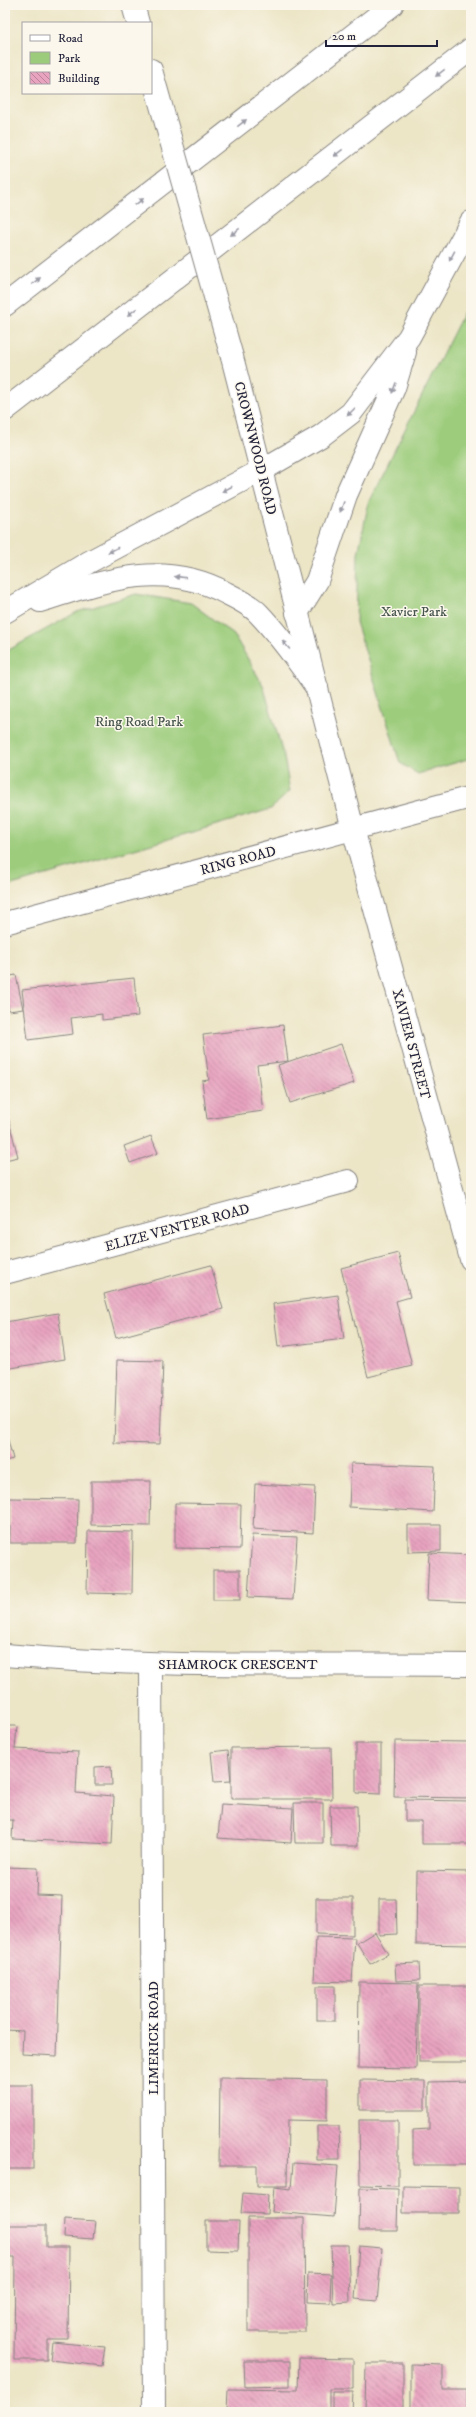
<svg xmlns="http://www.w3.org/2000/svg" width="476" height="2417" viewBox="0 0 476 2417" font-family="'IM FELL DW Pica',serif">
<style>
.green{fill:#9ccc7b;stroke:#5f775b}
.building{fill:url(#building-back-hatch)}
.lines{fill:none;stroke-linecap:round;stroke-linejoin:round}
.street-casing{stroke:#878480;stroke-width:24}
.secondary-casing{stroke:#878480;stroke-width:24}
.highway-casing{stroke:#878480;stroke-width:24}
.street{stroke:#fff;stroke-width:22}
.secondary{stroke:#fff;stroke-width:22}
.highway{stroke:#fff;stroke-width:22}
.secondary-bridge-casing{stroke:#878480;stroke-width:24;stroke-linecap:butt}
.secondary-bridge{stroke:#fff;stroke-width:22}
.oneway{fill:#9c9ca7}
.labels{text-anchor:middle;stroke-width:3;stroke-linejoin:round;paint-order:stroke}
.street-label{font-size:14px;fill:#22223b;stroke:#fbf7ec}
.park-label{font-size:14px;fill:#47554e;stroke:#fbf7ec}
</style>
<defs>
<pattern id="building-back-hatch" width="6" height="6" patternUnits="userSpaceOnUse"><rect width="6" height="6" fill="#e8a3bf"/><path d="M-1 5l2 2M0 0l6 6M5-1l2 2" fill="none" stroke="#bc849c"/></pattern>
</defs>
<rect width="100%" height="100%" fill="#fbf7ec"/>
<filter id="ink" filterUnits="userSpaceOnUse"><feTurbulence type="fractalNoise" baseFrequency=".025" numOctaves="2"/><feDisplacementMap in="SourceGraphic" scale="8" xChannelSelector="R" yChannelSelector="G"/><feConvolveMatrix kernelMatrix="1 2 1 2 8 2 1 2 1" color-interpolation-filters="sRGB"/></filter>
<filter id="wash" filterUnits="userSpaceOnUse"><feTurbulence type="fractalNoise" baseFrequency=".012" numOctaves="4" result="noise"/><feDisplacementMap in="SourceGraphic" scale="16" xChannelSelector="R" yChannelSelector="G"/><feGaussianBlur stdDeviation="0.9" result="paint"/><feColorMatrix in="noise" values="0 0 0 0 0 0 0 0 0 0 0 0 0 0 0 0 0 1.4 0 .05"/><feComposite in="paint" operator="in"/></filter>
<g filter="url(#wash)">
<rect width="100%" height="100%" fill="#ece5c6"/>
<!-- green -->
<g class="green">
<polygon points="471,298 471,758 418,774 400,763 356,622 358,554 369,501"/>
<polygon points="136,594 191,603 234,635 263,685 284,757 290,791 271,809 5,887 5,652 77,612"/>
</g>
<g id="blocks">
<!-- building -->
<g class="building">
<polygon points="16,975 23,1009 9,1011 5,994 5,977"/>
<polygon points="134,978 138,1016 102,1020 102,1014 71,1018 73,1034 28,1040 22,990"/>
<polygon points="283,1025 288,1061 257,1065 263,1111 207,1119 202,1081 209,1080 203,1035"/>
<polygon points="341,1044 354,1083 290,1103 278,1065"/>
<polygon points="5,1105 18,1157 5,1160"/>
<polygon points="151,1136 158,1153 130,1163 124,1146"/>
<polygon points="398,1253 410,1297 396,1301 412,1366 368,1377 341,1268"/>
<polygon points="211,1265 223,1309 116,1338 104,1294"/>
<polygon points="338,1295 344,1339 278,1347 273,1304"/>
<polygon points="58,1313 65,1359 5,1369 5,1322"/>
<polygon points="117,1360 163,1361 160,1444 114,1443"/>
<polygon points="5,1429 13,1459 5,1461"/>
<polygon points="351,1463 435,1466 433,1512 349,1507"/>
<polygon points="91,1481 151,1481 150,1526 91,1525"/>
<polygon points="255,1484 315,1487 313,1533 253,1529"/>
<polygon points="10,1498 78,1499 77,1543 10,1543"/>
<polygon points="175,1503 241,1504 240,1549 175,1548"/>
<polygon points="408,1525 441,1525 441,1551 408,1552"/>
<polygon points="88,1531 133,1532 132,1594 87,1593"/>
<polygon points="252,1535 297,1537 293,1599 248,1597"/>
<polygon points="429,1553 471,1555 471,1602 427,1600"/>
<rect x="213" y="1570" width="27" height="30"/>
<polygon points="5,1726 17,1726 15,1749 78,1752 76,1793 114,1796 112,1844 12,1839 13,1820 5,1820"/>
<polygon points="395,1741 471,1742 471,1798 394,1797"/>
<polygon points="356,1744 381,1744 381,1794 356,1793"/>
<polygon points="331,1747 332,1799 231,1799 231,1748"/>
<polygon points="228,1750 231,1781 214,1782 211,1752"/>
<polygon points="111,1766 112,1785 95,1785 95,1767"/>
<polygon points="405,1800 471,1801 471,1844 422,1844 422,1821 405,1821"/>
<polygon points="294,1803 323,1803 323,1843 295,1843"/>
<polygon points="221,1804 293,1808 291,1843 218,1838"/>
<polygon points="330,1806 357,1806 358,1846 331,1846"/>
<polygon points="5,1867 38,1868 37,1895 62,1896 57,2056 22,2054 23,2031 5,2030"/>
<polygon points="417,1871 471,1872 471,1945 416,1944"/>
<polygon points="316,1898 353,1898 353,1935 316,1934"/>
<polygon points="379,1899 396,1899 397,1934 379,1935"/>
<polygon points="375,1932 388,1954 370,1964 357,1943"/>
<polygon points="316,1937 355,1938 352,1982 314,1981"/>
<polygon points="419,1963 420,1980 396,1981 395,1964"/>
<polygon points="359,1982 418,1983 416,2069 358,2068"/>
<rect x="317" y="1986" width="18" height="35"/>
<rect x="419" y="1986" width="52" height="76"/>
<polygon points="220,2078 327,2080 327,2121 288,2120 287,2186 257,2186 257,2166 219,2166"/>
<polygon points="360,2080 425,2081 425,2110 360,2110"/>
<polygon points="471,2081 471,2165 413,2165 413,2130 429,2129 429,2082"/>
<rect x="5" y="2085" width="28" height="84"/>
<polygon points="359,2120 398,2120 398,2186 360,2185"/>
<polygon points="317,2126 339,2126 340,2160 317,2160"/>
<polygon points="293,2163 338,2166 334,2217 272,2212 274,2187 291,2189"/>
<polygon points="403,2186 459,2187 459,2213 403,2213"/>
<polygon points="360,2188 398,2189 397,2231 359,2231"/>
<polygon points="243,2193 268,2195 267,2214 241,2213"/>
<polygon points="248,2218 304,2218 305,2332 248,2332"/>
<polygon points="65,2219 95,2221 93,2239 64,2237"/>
<polygon points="206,2221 239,2221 238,2251 206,2250"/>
<polygon points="5,2225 46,2225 46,2247 69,2247 68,2339 47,2339 47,2360 14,2360 15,2257 5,2257"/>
<polygon points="331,2245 348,2245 350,2302 333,2303"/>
<polygon points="359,2246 382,2248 377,2301 355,2299"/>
<polygon points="308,2273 331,2274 330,2303 307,2302"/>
<polygon points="52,2342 105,2347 102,2366 50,2360"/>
<polygon points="299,2358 353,2359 353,2389 329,2389 329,2412 227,2412 228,2389 298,2390"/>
<polygon points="244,2361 290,2361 290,2386 245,2387"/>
<polygon points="366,2363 403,2363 403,2412 365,2412"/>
<polygon points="411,2364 443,2365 443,2390 467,2390 467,2412 411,2412"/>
<polygon points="332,2392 353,2392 352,2412 332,2412"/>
</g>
</g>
</g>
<g filter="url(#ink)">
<use href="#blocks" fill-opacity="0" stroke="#878480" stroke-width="1"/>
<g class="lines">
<!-- street casing -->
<g class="street-casing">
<g id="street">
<polyline points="5,923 471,797"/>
<polyline points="5,1273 348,1181"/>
<path d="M 5,1655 C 160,1669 316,1663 471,1665"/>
<polyline points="151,1664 154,2412"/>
</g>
</g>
<!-- secondary casing -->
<g class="secondary-casing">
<g id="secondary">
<polyline points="133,5 138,23"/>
<polyline points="151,70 171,141"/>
<polyline points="232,357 353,829 471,1259"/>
</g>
</g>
<!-- highway casing -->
<g class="highway-casing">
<g id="highway">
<polyline points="5,305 392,5"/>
<polyline points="5,410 471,49"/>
<path d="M 40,601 C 104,581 162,559 226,593 C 236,598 251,605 259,614 C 281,637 299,663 317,688"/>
<polyline points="5,612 89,562 262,470 321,436 351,413 409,337 471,222"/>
<polyline points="297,613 317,581 346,495 394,388 405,352"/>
</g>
</g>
<!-- street -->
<use href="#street" class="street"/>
<!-- secondary -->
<use href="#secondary" class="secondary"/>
<!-- highway -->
<use href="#highway" class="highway"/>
<!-- secondary-bridge casing -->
<g class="secondary-bridge-casing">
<polyline id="secondary-bridge" points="171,141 232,357"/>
</g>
<!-- secondary-bridge -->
<use href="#secondary-bridge" class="secondary-bridge"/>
</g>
<!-- one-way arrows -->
<defs><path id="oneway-solid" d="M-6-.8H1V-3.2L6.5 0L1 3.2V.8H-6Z"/></defs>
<g class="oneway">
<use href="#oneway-solid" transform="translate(440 73) rotate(142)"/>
<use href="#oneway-solid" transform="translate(242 123) rotate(-38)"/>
<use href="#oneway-solid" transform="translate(338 153) rotate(142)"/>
<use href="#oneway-solid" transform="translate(139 202) rotate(-38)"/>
<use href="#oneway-solid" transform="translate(235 232) rotate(142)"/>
<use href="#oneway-solid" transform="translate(452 256) rotate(118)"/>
<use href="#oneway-solid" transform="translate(36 281) rotate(-38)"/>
<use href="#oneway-solid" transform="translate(132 312) rotate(142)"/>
<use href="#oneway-solid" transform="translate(394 388) rotate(111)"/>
<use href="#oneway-solid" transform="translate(351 412) rotate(135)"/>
<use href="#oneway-solid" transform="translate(227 489) rotate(152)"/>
<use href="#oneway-solid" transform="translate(342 507) rotate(110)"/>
<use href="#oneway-solid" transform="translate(113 550) rotate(152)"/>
<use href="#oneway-solid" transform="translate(180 577) rotate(-173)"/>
<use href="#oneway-solid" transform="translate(286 645) rotate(-131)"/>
</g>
</g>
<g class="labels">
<!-- street labels -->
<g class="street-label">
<text transform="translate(256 448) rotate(76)" y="5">CROWNWOOD ROAD</text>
<text transform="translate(238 860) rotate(-15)" y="5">RING ROAD</text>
<text transform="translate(412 1044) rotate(75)" y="5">XAVIER STREET</text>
<text transform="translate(177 1227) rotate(-15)" y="5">ELIZE VENTER ROAD</text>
<text x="238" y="1669">SHAMROCK CRESCENT</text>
<text transform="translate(153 2038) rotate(-90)" y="5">LIMERICK ROAD</text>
</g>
<!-- park labels -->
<g class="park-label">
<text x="414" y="616">Xavier Park</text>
<text x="139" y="726">Ring Road Park</text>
</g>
</g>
<!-- margin -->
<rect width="476" height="2417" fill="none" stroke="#fbf7ec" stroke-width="20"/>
<!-- legend -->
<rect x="22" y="22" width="130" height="72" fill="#fbf7ec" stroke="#a4a2a5"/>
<rect x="30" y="35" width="20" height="6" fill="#ffffff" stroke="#a4a2a5"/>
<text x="58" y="42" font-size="12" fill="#22223b">Road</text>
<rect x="30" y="52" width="20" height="12" fill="#9ccc7b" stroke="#a4a2a5"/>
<text x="58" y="62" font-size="12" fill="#22223b">Park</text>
<rect x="30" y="72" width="20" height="12" fill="url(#building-back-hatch)" stroke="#a4a2a5"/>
<text x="58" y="82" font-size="12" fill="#22223b">Building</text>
<!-- scale -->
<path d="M326 40v6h111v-6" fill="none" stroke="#22223b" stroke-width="2"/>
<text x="332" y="40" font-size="12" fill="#22223b" stroke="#fbf7ec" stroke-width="3" paint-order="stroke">20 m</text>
</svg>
